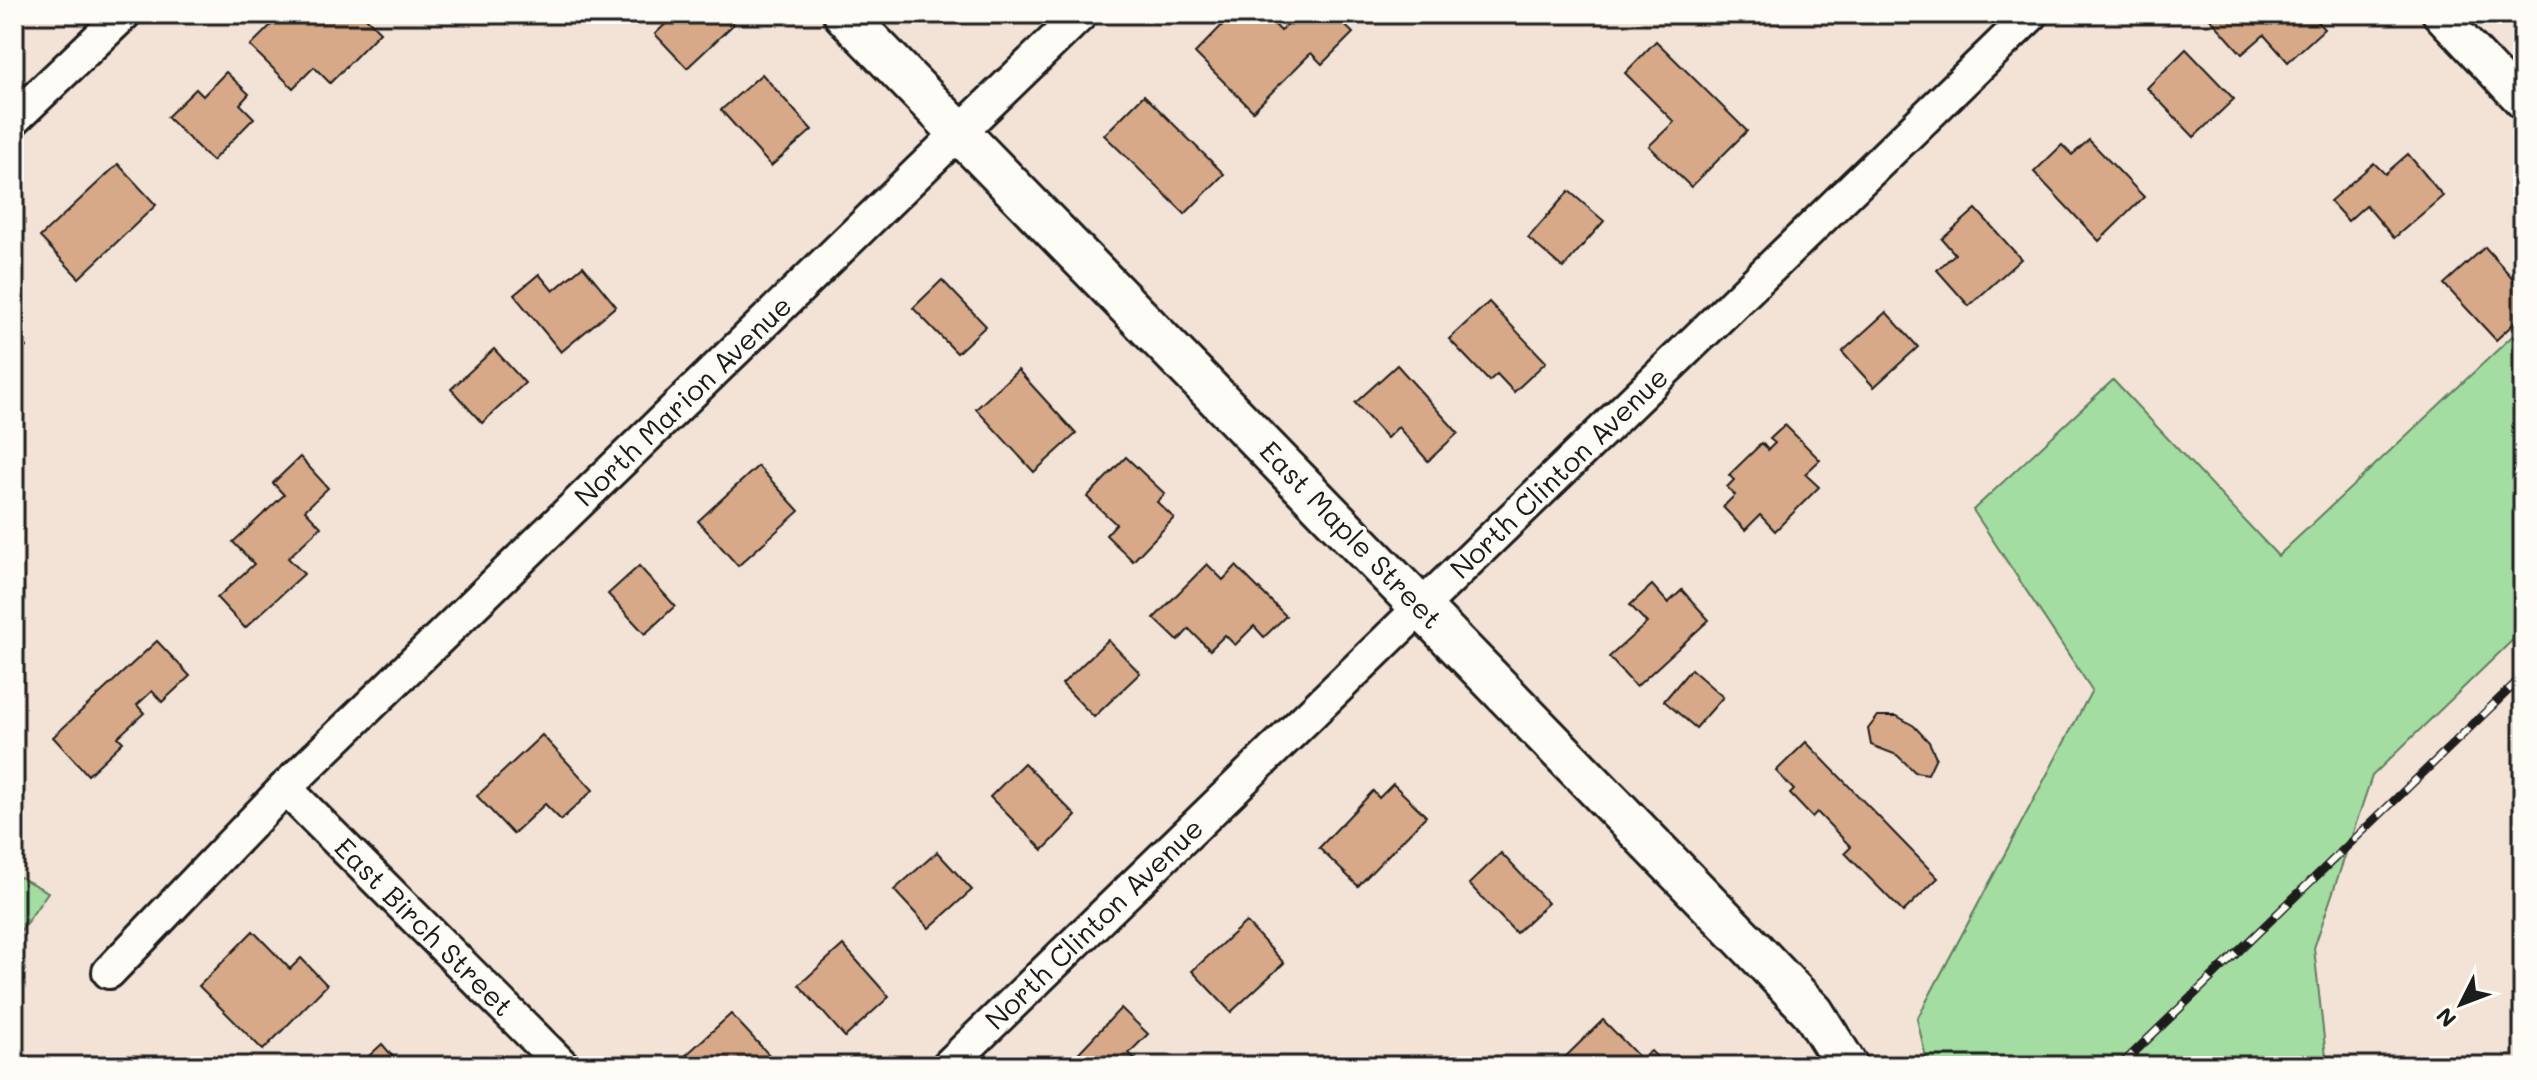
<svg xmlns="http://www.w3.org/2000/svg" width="2537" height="1080" viewBox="0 0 2537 1080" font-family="Mali,sans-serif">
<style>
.green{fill:#a4dda1;stroke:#607c5e;stroke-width:2}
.building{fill:#d7a989;stroke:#1c1c1c;stroke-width:2}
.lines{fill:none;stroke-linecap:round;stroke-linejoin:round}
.minor-casing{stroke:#1c1c1c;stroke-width:38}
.tertiary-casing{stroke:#1c1c1c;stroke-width:46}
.minor{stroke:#fdfcf7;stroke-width:32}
.tertiary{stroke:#fdfcf7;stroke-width:40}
.rail-casing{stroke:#1c1c1c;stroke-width:9}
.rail{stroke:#fdfcf7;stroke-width:6;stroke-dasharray:18;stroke-linecap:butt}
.labels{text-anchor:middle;stroke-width:7;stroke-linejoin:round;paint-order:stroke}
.street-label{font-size:28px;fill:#1c1c1c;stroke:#fdfcf7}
</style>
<rect width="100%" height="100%" fill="#f2e3d6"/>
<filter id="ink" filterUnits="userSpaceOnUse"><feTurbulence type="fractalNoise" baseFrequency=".0125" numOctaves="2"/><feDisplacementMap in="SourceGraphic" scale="16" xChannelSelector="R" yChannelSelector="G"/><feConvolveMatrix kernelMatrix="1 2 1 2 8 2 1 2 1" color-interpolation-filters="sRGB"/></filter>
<g filter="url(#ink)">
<!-- green -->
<g class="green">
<polygon points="2523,326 2523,630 2372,776 2314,948 2327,1066 1928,1066 1917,1019 2092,690 1973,510 2113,380 2278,556"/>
<polygon points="14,874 48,892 14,941"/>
</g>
<!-- building -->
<g class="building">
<polygon points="266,14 362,14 380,32 330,83 314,67 293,88 250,46 274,22"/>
<polygon points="676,14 725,14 734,24 687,68 655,34"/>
<polygon points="1233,14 1264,14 1281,31 1298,14 1333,14 1353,33 1322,64 1311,53 1253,111 1195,53"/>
<polygon points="2310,14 2324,29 2288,62 2264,35 2242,54 2207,15"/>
<polygon points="1656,41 1747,131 1691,187 1649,146 1674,122 1625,73"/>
<polygon points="2186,49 2234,99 2194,137 2147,88"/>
<polygon points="226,72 249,94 240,104 254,118 212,161 167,117 196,89 203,96"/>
<polygon points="762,74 812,130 771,166 721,110"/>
<polygon points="1144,95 1224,174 1185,214 1104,135"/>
<polygon points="2089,140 2144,197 2099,241 2034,172 2062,145 2072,155"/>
<polygon points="2408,154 2443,196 2394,238 2366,205 2348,221 2330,201 2374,163 2385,174"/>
<polygon points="118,164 156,205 79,278 40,237"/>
<polygon points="1569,191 1604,221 1563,268 1528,238"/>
<polygon points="1976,209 2021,259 1969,306 1937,270 1955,254 1942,239"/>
<polygon points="2485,247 2523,290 2523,315 2496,340 2444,284"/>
<polygon points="583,266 616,306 561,352 514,295 539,274 553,291"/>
<polygon points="942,280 986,326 957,353 913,308"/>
<polygon points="1489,302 1546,362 1514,392 1497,374 1489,381 1449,339"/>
<polygon points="1886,312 1918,347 1874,387 1842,352"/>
<polygon points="14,335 26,347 14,358"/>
<polygon points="494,349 525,383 482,423 451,389"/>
<polygon points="1397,365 1458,433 1428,461 1398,427 1387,438 1355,403"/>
<polygon points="1018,370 1076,434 1034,472 976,409"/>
<polygon points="1785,425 1820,460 1805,474 1819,487 1775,531 1760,515 1745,530 1723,507 1735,495 1727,487 1734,480 1729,475 1762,443 1768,450 1775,443 1770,439"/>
<polygon points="300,457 328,488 305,510 321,527 288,558 304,574 245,628 217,598 254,564 233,542 284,495 273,483"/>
<polygon points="1126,457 1165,494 1157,502 1174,518 1133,561 1106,535 1116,524 1087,497"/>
<polygon points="758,466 799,511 738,566 698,521"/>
<polygon points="1207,564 1223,580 1236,566 1286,616 1264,637 1254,626 1235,645 1225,635 1210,650 1189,629 1178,641 1154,618"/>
<polygon points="639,566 675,606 645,634 608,594"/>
<polygon points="1652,585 1668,603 1682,590 1709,620 1636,687 1609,657 1647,623 1630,605"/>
<polygon points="1108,640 1140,673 1094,717 1062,684"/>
<polygon points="157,641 190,676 162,702 152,691 137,705 144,713 118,737 123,742 88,775 53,737"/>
<polygon points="1691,669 1723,697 1696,728 1664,701"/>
<polygon points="1878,716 1897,716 1914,726 1929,742 1936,757 1928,774 1915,772 1897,755 1871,745 1868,729"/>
<polygon points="542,735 593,790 561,820 545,804 513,834 477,796"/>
<polygon points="1806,742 1938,878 1903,912 1845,853 1851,847 1817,812 1812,817 1790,794 1794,790 1776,771"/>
<polygon points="1024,763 1076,816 1043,850 990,797"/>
<polygon points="1393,784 1426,816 1358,886 1319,848 1373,791 1379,798"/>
<polygon points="937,852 972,890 929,928 894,890"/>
<polygon points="1501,853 1548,903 1516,933 1469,884"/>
<polygon points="1246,922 1284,963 1231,1012 1192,971"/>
<polygon points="253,931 290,969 301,958 327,985 263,1050 199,986"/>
<polygon points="843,945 889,997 845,1037 799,985"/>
<polygon points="1121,1008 1148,1034 1129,1053 1142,1066 1066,1066"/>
<polygon points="731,1014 771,1057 762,1066 692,1066 684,1057"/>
<polygon points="1603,1020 1641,1059 1651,1051 1666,1066 1556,1066"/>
<polygon points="382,1044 401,1066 358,1066"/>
</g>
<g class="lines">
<!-- minor casing -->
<g class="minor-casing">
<g id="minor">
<polyline points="2439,14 2523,103"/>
<polyline points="14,119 124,14"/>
<polyline points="285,788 563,1066"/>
<polyline points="109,972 285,788 1081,14"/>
<polyline points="948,1066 2032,14"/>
</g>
</g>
<!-- tertiary casing -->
<g class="tertiary-casing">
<polyline id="tertiary" points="844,14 1753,949 1813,1012 1847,1066"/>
</g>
<!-- minor -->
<use href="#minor" class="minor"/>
<!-- tertiary -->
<use href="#tertiary" class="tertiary"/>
<!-- rail casing -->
<g class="rail-casing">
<polyline id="rail" points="2120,1066 2523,676"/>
</g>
<!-- rail -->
<use href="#rail" class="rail"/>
</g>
</g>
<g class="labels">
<!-- street labels -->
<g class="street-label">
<text transform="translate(683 401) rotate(-44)" y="10">North Marion Avenue</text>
<text transform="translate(1559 473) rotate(-44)" y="10">North Clinton Avenue</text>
<text transform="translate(1351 535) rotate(46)" y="10">East Maple Street</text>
<text transform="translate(1094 924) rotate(-44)" y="10">North Clinton Avenue</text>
<text transform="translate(424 927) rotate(45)" y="10">East Birch Street</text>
</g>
</g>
<!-- margin -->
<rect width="2537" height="1080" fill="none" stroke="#fdfcf7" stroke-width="48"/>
<rect x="24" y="24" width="2489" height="1032" fill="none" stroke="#1c1c1c" stroke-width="3" filter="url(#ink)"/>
<!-- north arrow -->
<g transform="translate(2461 1004) rotate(228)" stroke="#fdfcf7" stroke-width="6" paint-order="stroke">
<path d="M0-6L14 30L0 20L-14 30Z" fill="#1c1c1c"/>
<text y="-12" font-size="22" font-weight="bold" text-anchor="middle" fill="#1c1c1c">N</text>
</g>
</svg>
